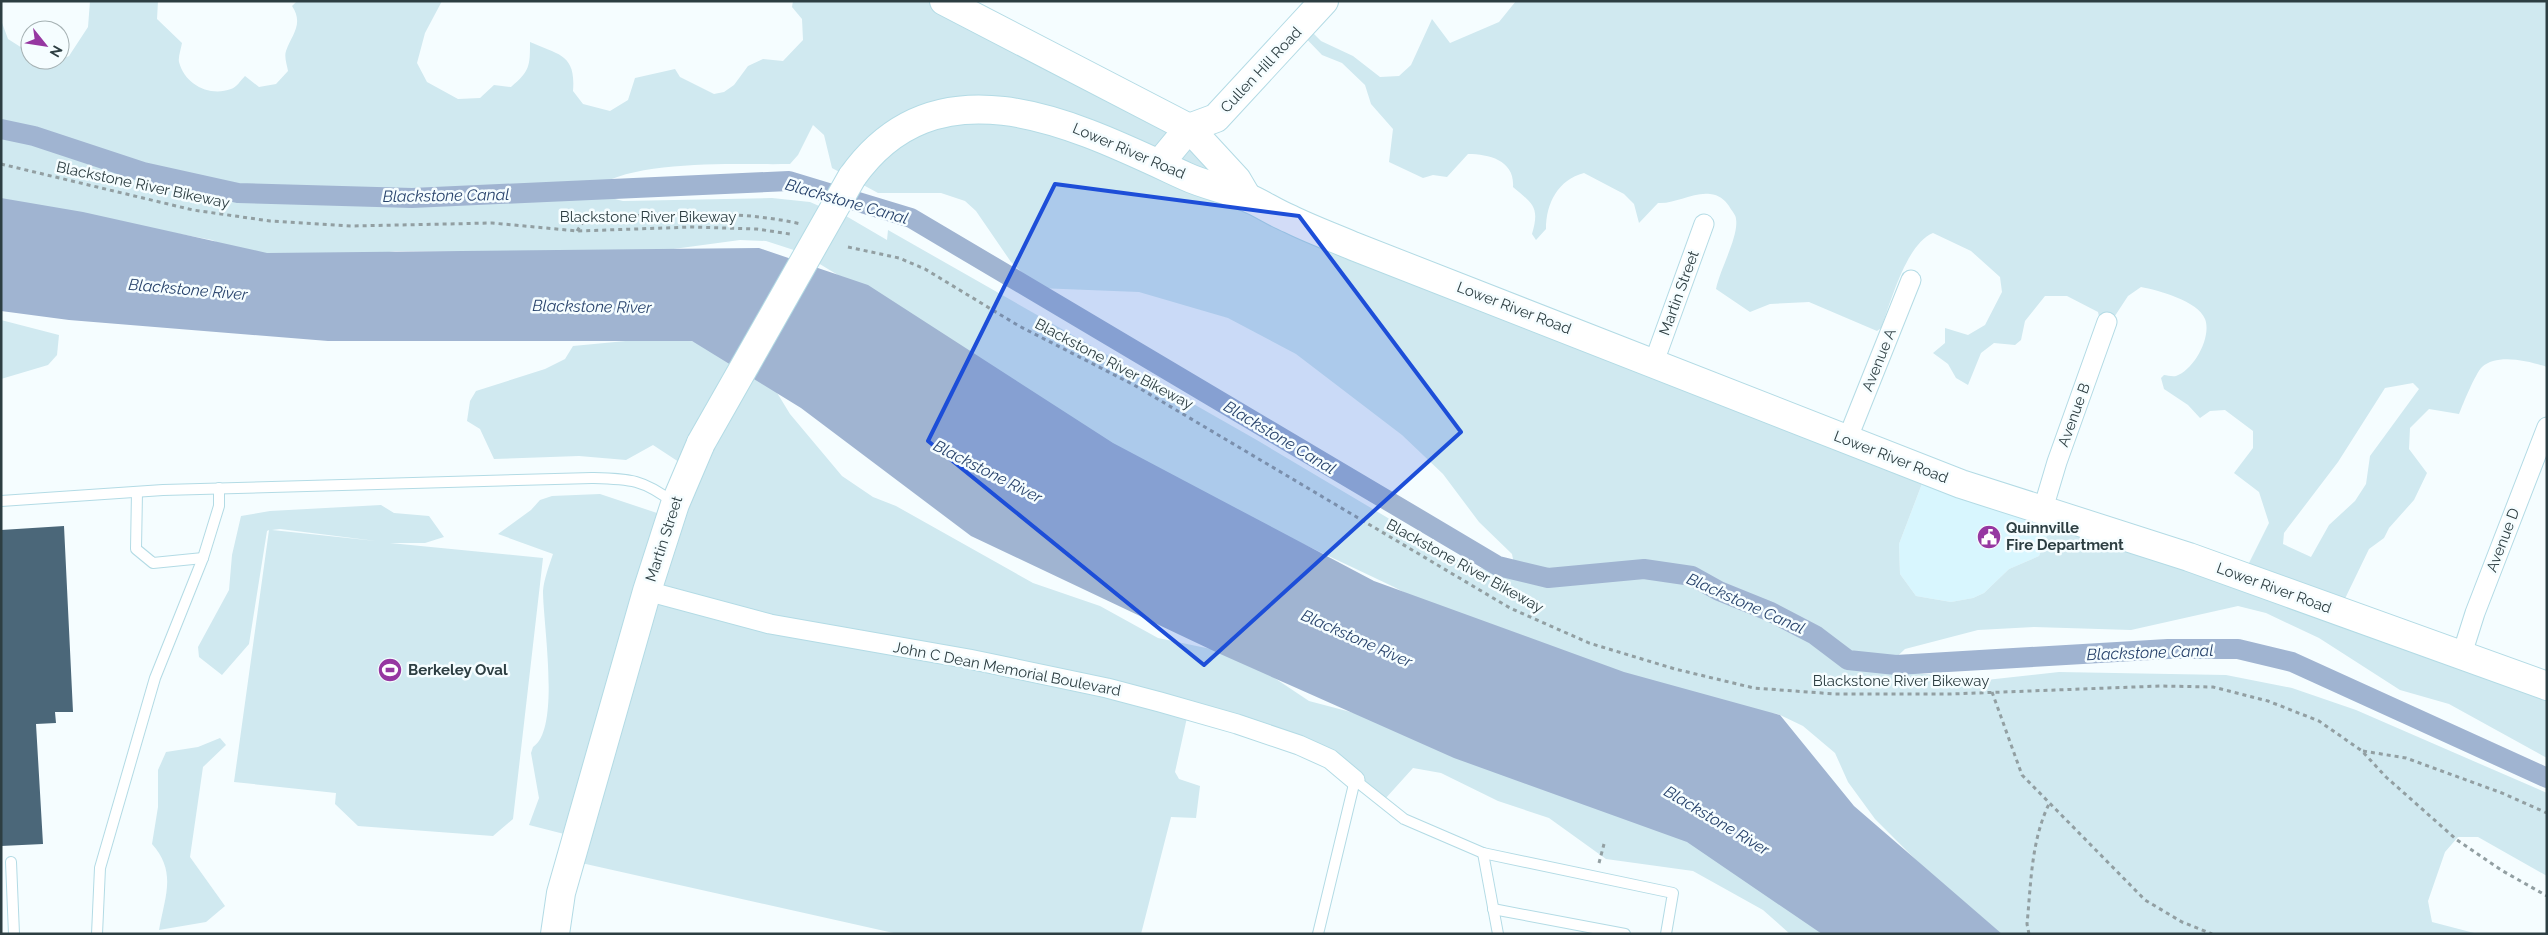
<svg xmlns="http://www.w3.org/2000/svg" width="2548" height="935" viewBox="0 0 2548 935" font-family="Raleway,sans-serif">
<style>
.built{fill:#d8f6fe}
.green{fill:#d0e9f0;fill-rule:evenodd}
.water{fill:#a0b4d1}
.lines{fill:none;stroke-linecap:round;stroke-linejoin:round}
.canal{stroke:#a0b4d1;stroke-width:20}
.building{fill:#4b6779}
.lane-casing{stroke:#b3dbe5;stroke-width:12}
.street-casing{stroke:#b3dbe5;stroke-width:21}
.secondary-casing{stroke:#b3dbe5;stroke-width:30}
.path{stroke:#929fa2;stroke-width:3;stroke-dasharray:4 4;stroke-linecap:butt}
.lane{stroke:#fff;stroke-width:10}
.street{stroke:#fff;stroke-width:19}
.secondary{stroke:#fff;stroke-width:28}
.secondary-bridge-casing{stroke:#b3dbe5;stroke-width:30;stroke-linecap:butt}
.secondary-bridge{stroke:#fff;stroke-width:28}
.marked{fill:#1d4ed8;fill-opacity:0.2;stroke:#1d4ed8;stroke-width:4;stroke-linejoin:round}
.labels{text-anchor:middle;stroke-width:5;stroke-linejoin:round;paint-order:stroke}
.street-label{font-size:15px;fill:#2d3e42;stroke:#f5fdff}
.poi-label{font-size:15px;font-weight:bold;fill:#2d3e42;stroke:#f5fdff;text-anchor:start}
.water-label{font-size:16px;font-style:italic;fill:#29446d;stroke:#f5fdff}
</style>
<rect width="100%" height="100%" fill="#f5fdff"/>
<!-- built -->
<polygon class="built" points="1928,468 2056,513 2039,556 2009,569 1984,593 1973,598 1951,602 1916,596 1900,574 1899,544"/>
<!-- green -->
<g class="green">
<path d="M 90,1 L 158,1 L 157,19 L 182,43 C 181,49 178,57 179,62 C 185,85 210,97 231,89 C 236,88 241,80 245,76 L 259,87 L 276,84 L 288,71 C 287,65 284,57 286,51 C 292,34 304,24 292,6 L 297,1 L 442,1 L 425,33 L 417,63 L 427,82 L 458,99 L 480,98 L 494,85 L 511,87 C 530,71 530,66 530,42 C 559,55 576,54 573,91 L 583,104 L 610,111 L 628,100 L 635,78 L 675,69 L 680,77 L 714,94 L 724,92 L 734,85 L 748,66 L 763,59 L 783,61 L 803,40 L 802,19 L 792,7 L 793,1 L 932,1 L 1188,137 L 1235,183 L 1928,468 L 1899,544 L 1900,574 L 1916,596 L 1951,602 L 1973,598 L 1984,593 L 2009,569 L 2039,556 L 2056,513 L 2244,573 L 2269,523 L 2259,492 L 2234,473 L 2253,448 L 2253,431 L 2225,410 L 2210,411 L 2200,418 L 2188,405 L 2164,389 L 2161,378 L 2164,375 C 2167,375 2172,377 2176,376 C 2194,370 2212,337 2205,319 C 2198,301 2158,290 2141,287 L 2128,296 L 2109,325 L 2101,325 L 2098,312 L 2067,296 L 2045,296 L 2025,321 L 2021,340 L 2015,345 L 1994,343 L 1981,353 L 1968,385 L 1956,378 L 1948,364 L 1933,353 L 1945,343 L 1945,328 L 1968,335 L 1985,325 L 2002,292 L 2000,277 L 1971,251 L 1933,233 C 1906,244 1891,302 1881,328 L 1877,331 L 1809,302 L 1770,304 L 1750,312 L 1716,289 C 1720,269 1739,236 1736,219 C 1736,215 1731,210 1729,206 C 1724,199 1719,195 1710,194 C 1692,192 1676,204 1658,203 L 1639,223 L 1634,204 L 1624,194 L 1584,173 C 1558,180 1546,203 1546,229 L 1536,240 L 1532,234 C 1540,207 1533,204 1513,187 C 1515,161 1490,154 1468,154 L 1447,177 L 1433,175 L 1423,178 L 1389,162 L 1393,129 L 1371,104 L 1365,85 L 1342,63 L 1322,55 L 1296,28 L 1303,23 L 1321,41 L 1353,56 L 1380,77 L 1399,76 L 1411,65 L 1432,19 L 1450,43 L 1499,22 L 1516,1 L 2547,1 L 2547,367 C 2529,361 2497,353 2482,367 C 2475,374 2463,404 2459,414 L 2429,409 L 2410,428 L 2409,449 L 2427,473 L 2414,500 L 2389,528 L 2384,538 L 2369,549 L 2339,611 L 2547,687 L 2547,758 L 2449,704 L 2400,690 L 2319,638 L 2266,613 L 2238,606 L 2131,630 L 2034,627 L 1978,630 L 1905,649 L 1888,665 L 1904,672 L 1986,680 L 2059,672 L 2226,675 L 2292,688 L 2356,710 L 2547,793 L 2547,876 L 2478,837 L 2458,837 L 2445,852 L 2428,901 L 2432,922 L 2478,934 L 1990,934 L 1875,819 L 1848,782 L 1835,753 L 1803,726 L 1778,714 L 1708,706 L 1470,627 L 1394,587 L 1084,440 L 851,283 L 800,252 L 766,241 L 740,240 L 651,252 L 396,251 L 320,262 L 248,257 L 212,240 L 137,226 L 1,211 L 1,20 L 8,39 L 30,53 L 30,60 L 53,63 L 69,56 L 88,27 ZM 813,125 L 824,135 L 832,168 L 878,193 L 941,193 L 965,201 L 976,211 L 1011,262 L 1038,288 L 1139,292 L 1228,318 L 1296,354 L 1402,435 L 1443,474 L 1479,522 L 1512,554 L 1514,564 L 1502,573 L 1467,565 L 1255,439 L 888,230 L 887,240 L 846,216 L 827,212 L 826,209 L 810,202 L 772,198 L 623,201 L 603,196 L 596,187 C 639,159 737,165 790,164 L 798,155 ZM 2413,383 L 2419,389 L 2370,456 L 2366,484 L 2355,501 L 2329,525 L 2311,557 L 2283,544 L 2284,533 L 2338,462 L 2385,388 Z"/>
<polygon points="1,320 59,335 57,355 48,365 1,379"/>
<path d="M 678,336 L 742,359 L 768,378 L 790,414 L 842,476 L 873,497 L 896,506 L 1033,583 L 1100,606 L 1158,638 L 1240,655 L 1309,701 L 1396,724 L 1606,791 L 1839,934 L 1790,934 L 1763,910 L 1693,871 L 1606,859 L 1549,818 L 1498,801 L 1441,773 L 1413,768 L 1385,799 L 1361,777 L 1188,713 L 1175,772 L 1179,779 L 1200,786 L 1196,818 L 1171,817 L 1141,934 L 898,934 L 568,860 L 568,835 L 529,825 L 539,798 L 531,753 L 533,747 C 561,729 543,624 543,591 C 544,579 549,566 553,554 L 498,534 L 531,510 L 540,500 L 552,496 L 600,494 L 663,515 L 685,466 L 653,445 L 626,460 L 579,456 L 494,459 L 480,429 L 467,421 L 470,401 L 476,391 L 545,369 L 565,359 L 573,346 Z"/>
<path d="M 381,505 L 394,513 L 429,516 L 444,537 L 425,543 L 390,543 L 543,558 L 513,819 L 493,836 L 358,826 L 335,804 L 336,793 L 234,782 L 269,530 L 267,531 L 249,644 L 222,675 L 199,657 L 198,647 L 229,590 L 232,555 L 241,516 L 270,511 ZM 280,529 L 376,541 L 272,530 Z"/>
<path d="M 220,738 L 226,745 L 203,767 L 190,857 L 225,906 L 206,922 L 159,930 C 165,896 177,872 152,844 L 158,807 L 158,770 L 166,752 L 198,747 Z"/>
</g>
<!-- water -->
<polygon class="water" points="1,198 83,212 267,253 759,248 868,285 1113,443 1374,581 1624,672 1780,715 1854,806 2002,934 1822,934 1687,842 1454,758 1218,653 971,536 801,408 692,341 328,341 69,320 1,311"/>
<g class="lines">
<!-- canal -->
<polyline class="canal" points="1,129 34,136 143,172 238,193 412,198 789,181 911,218 1498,566 1548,578 1644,569 1692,576 1719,591 1771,612 1815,635 1848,660 1896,665 2168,649 2238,649 2292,662 2547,778"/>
</g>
<!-- building -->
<polygon class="building" points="64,526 73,712 55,712 56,723 36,724 43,844 1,846 1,530"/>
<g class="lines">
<!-- lane casing -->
<g class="lane-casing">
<g id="lane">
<polyline points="137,492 136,549 153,563 203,558"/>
<path d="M 1,501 L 163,490 L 592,478 C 630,479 643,479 674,503"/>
<polyline points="1483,853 1498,934"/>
<polyline points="11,862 14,934"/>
<polyline points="1493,909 1625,934"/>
<polyline points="97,934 100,868 155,678 203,558 219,506 219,488"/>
<polyline points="1318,934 1355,780 1404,819 1483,853 1673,893 1666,934"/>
</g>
</g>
<!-- street casing -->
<g class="street-casing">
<g id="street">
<polyline points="1654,362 1704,224"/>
<polyline points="1847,440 1911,280"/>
<polyline points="2043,509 2057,462 2107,322"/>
<polyline points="647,591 770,624 969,659 1107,688 1160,702 1237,724 1299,745 1330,759 1355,780"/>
<polyline points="2462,654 2475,613 2547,427"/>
</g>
</g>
<!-- secondary casing -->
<g class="secondary-casing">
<g id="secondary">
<polyline points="944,1 1189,128 1237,180 1247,197"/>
<polyline points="1160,163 1189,128 1216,118 1324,1"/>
<path d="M 852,177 C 939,54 1079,127 1185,176 C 1204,185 1226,189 1246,197 C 1261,203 1275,213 1290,219 C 1310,229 1332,237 1353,246 L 1961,484 L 2189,557 L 2547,686"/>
<polyline points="555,934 561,893 647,591 675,504 701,443"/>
</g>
</g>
<!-- path -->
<g class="path">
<polyline points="1,164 193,210 270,221 352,226 492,223 577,231 693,227 757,229 790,234"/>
<path d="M 577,231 L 583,222 L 590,218 C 661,215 731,208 801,224"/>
<polyline points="848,247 899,258 925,269 1019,326 1134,385 1510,608 1589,643 1675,669 1754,688 1835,694 1951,694 2160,686 2213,687 2268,701 2319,721 2362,751 2386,777 2457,840 2501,870 2547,896"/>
<polyline points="1992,692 2022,775 2145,900 2182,922 2212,934"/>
<polyline points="2363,751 2406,758 2502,793 2547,813"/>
<polyline points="1599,863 1604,844"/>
<path d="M 2029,934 L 2027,924 C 2031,884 2031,841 2049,804"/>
</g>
<!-- lane -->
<use href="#lane" class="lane"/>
<!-- street -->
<use href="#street" class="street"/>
<!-- secondary -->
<use href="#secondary" class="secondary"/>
<!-- secondary-bridge casing -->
<g class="secondary-bridge-casing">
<polyline id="secondary-bridge" points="701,443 852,177"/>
</g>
<!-- secondary-bridge -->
<use href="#secondary-bridge" class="secondary-bridge"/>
</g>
<!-- marked area -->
<path class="marked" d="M 1055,184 L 1299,216 L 1461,432 L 1204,665 L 928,441 Z"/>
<!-- icons -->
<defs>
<g id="civic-disc" transform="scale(1.25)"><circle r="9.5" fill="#9637a1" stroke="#f5fdff"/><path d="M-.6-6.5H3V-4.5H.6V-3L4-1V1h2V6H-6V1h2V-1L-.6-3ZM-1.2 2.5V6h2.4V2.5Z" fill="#fff"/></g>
<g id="stadium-disc" transform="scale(1.25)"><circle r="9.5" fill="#9637a1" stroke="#f5fdff"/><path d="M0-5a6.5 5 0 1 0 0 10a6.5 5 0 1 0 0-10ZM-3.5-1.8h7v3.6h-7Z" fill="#fff"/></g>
</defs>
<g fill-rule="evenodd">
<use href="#civic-disc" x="1989" y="537"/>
<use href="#stadium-disc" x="390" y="670"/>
</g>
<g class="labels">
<!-- street labels -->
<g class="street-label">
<text transform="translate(1261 70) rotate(-47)" y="5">Cullen Hill Road</text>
<text transform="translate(1129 151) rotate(23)" y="5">Lower River Road</text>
<text transform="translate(143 185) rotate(12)" y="5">Blackstone River Bikeway</text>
<text x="648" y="222">Blackstone River Bikeway</text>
<text transform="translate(1679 293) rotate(-70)" y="5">Martin Street</text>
<text transform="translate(1514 308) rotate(21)" y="5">Lower River Road</text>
<text transform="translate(1879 360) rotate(-68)" y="5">Avenue A</text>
<text transform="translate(1114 364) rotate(28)" y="5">Blackstone River Bikeway</text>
<text transform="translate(2074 415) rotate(-70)" y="5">Avenue B</text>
<text transform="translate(1891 457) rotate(21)" y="5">Lower River Road</text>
<text transform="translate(664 539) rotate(-72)" y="5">Martin Street</text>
<text transform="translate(2503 540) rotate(-69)" y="5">Avenue D</text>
<text transform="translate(1465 566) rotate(29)" y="5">Blackstone River Bikeway</text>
<text transform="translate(2274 588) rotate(20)" y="5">Lower River Road</text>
<text transform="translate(1007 669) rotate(11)" y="5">John C Dean Memorial Boulevard</text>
<text x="1901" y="686">Blackstone River Bikeway</text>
</g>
<!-- poi labels -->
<g class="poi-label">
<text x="2006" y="533">Quinnville<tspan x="2006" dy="17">Fire Department</tspan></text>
<text x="408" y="675">Berkeley Oval</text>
</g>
<!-- water labels -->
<g class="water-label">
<text transform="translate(446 195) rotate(-1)" y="6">Blackstone Canal</text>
<text transform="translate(847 201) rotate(16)" y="6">Blackstone Canal</text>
<text transform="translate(188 289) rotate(5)" y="6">Blackstone River</text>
<text transform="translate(592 306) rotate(1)" y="6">Blackstone River</text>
<text transform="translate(1280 437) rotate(31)" y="6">Blackstone Canal</text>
<text transform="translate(988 471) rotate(27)" y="6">Blackstone River</text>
<text transform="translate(1746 603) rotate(24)" y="6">Blackstone Canal</text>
<text transform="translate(1357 638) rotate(24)" y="6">Blackstone River</text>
<text transform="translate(2150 652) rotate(-2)" y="6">Blackstone Canal</text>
<text transform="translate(1717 820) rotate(31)" y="6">Blackstone River</text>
</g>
</g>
<!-- border -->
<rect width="2548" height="935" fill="none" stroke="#2d3e42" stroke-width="5"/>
<!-- north arrow -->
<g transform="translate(45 45) rotate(120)"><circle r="24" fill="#f5fdff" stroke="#a5b1b3"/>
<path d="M0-4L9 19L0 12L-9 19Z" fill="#9637a1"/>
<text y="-8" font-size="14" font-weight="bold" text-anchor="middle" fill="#2d3e42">N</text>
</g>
</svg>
